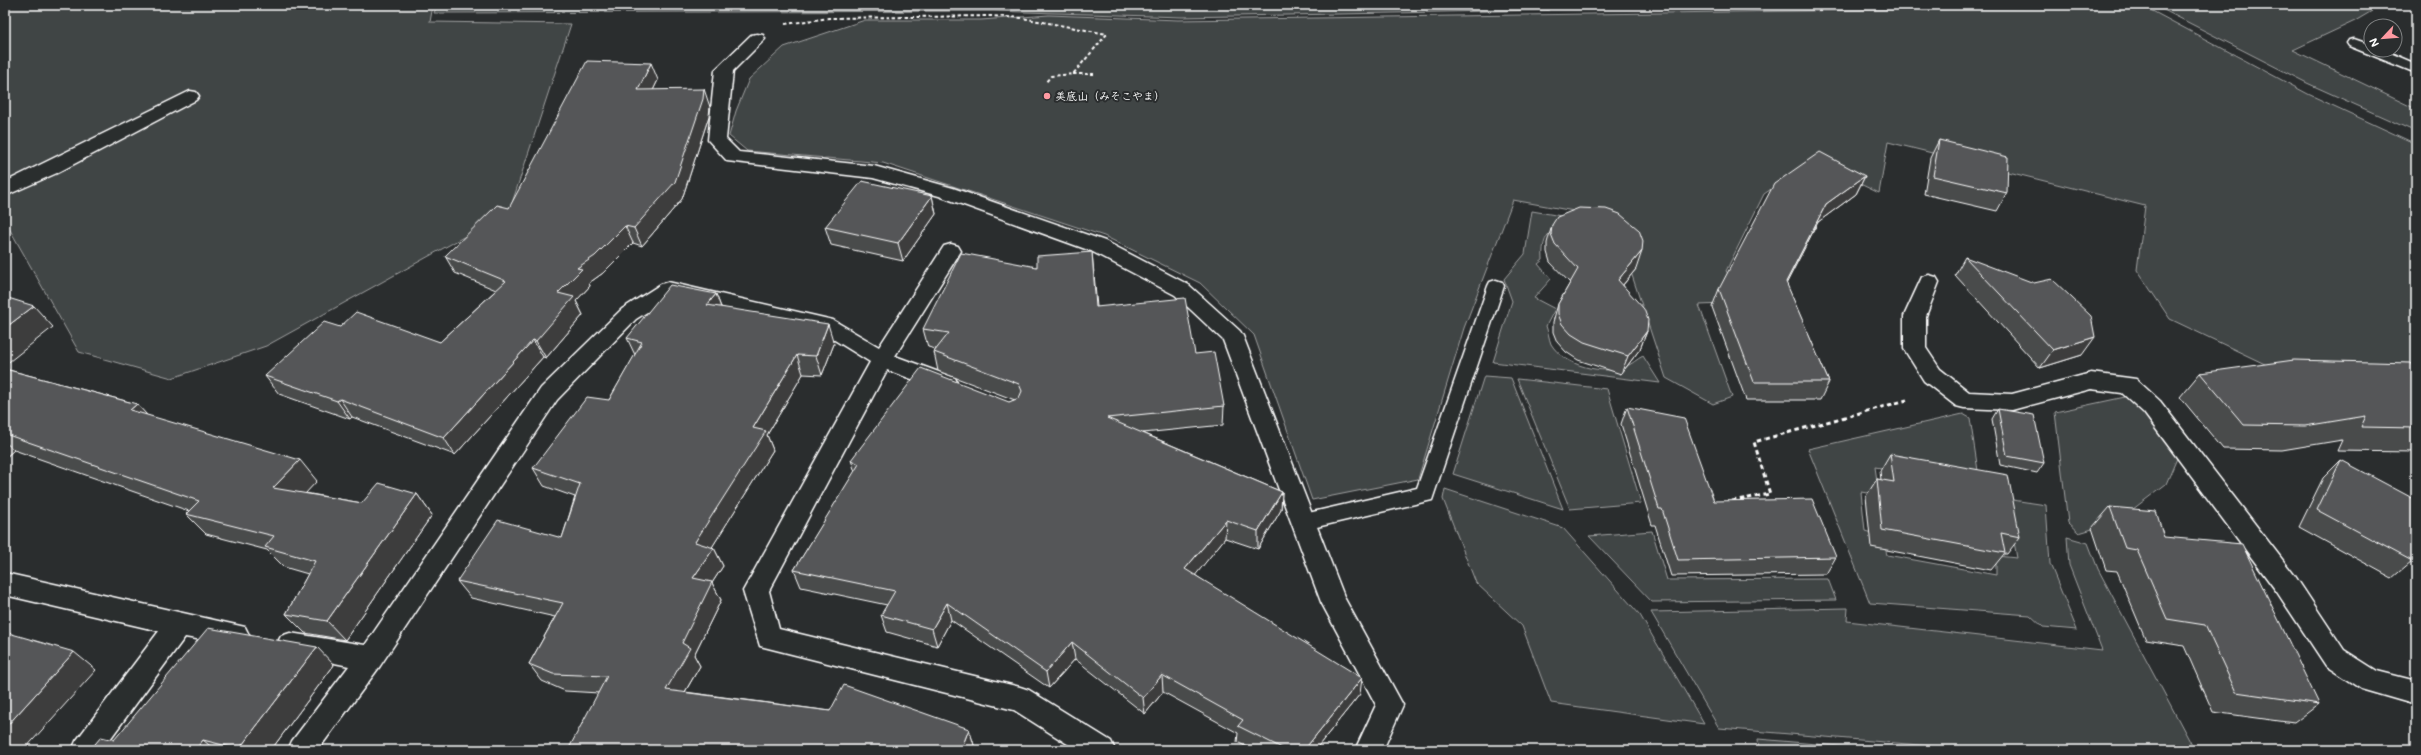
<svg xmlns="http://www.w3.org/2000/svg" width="2421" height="755" viewBox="0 0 2421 755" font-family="Mali,'Klee One',sans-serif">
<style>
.green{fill:#414445;stroke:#a0a2a2}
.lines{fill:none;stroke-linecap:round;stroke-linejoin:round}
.service-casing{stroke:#fff;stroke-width:3}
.minor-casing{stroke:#fff;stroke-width:3}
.path-far1{stroke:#fff;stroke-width:2;stroke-dasharray:3.5 2.5;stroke-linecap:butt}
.path{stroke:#fff;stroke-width:3;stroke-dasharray:4.5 3.5;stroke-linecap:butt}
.service{fill:#2a2d2e;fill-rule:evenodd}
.minor{fill:#2a2d2e;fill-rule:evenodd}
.wall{fill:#494b4c;stroke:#fff}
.shaded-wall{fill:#3c3d3e;stroke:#fff}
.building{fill:#555758;stroke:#fff}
.poi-dot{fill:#ff9aa2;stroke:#2a2d2e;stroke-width:1.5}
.labels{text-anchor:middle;stroke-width:4;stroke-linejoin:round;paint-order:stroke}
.poi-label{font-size:11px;font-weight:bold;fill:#fff;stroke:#2a2d2e;text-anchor:start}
</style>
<rect width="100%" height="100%" fill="#2a2d2e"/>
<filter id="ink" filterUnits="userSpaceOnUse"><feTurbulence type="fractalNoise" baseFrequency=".025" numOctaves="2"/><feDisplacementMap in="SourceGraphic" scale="8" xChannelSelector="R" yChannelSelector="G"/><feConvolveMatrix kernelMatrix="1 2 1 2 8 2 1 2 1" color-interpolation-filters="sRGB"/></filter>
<g filter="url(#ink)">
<!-- green -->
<g class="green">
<polygon points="5,5 433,5 430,22 571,24 509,212 266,346 172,378 79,352 5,221"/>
<polygon points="437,5 1531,5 1549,10 1182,17 993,11 434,13"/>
<polygon points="2154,5 2371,5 2377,8 2355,21 2293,50 2416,109 2416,132 2307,83"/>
<polygon points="2143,6 2308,94 2416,144 2416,412 2269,366 2170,319 2137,270 2145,206 1888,142 1879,193 1812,161 1764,194 1726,271 1750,303 1699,305 1732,397 1713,404 1666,378 1613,218 1513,200 1464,328 1418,479 1312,500 1254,335 1200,283 1104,236 883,163 747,151 729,136 736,111 749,79 784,47 865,20 981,20 1049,15 1178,20"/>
<path d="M 1532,211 L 1591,221 C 1563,224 1540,225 1543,260 L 1538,264 L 1551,279 L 1534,298 L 1555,309 L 1546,326 C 1548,331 1549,339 1551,344 C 1564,366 1604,376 1627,366 C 1632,364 1637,359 1643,356 L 1660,383 L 1493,362 L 1512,301 L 1504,279 L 1525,254 Z"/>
<polygon points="1484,376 1511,378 1563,509 1453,474"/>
<polygon points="1517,379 1607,389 1641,503 1570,509"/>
<polygon points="2125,397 2142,405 2178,456 2166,484 2116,522 2079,533 2068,523 2055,412"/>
<polygon points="1963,414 1970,418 1980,484 1875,467 1879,495 1861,492 1865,531 1882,536 1887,555 1996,575 1996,556 2017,558 2006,499 2046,505 2050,564 2077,630 2043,627 2030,615 1870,603 1808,449"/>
<polygon points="1445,489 1563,528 1640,615 1704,724 1551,703 1522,626 1476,583 1443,499"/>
<polygon points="1652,531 1667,580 1828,579 1836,600 1652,602 1589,536"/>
<polygon points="2067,537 2088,543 2098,569 2194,749 1978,750 1719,728 1651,612 1848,608 1847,621 2102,650 2069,565"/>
<polygon points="1758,739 1886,750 1759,750"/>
</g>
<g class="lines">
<!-- service casing -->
<g class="service-casing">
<g id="service">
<polygon points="2354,39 2371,45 2371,50 2383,50 2416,64 2416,73 2349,46 2347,43 2349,40"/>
<polygon points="1496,280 1502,282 1504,286 1432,500 1304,530 1297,528 1294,522 1297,516 1304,514 1417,488 1488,286 1490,282"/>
</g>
</g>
<!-- minor casing -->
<g class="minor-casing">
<g id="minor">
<polygon points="757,34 763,35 765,39 733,71 726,139 739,152 874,166 953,188 1105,241 1189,285 1240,331 1243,336 1345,599 1403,705 1383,750 1355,750 1376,705 1321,602 1223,340 1175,295 1091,251 939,196 873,178 727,161 708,140 715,70 751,35"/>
<polygon points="190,91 196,92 199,96 196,100 57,173 5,196 5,182"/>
<polygon points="951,244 958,246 961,251 895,356 955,378 958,384 955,390 947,392 887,370 769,591 779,629 1020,687 1029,690 1111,741 1115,750 1077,750 1014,710 760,646 743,591 870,362 820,331 671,297 636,319 557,400 380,666 318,750 288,750 292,741 349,666 281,652 277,644 281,636 290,633 365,645 541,388 622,309 661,284 668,282 833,320 879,347 944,246"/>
<polygon points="1929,275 1936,277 1939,282 1926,316 1926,348 1940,369 1969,392 2012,394 2091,373 2136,379 2160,401 2295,576 2344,650 2377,671 2416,681 2416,705 2361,689 2326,666 2277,592 2144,413 2122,393 2091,389 2012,410 1964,408 1956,406 1924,381 1904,349 1904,316 1922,277"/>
<polygon points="5,573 245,627 249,635 245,643 236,646 185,637 102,750 72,750 76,741 159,631 5,595"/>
</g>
</g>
<!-- path-far1 -->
<g class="path-far1">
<polyline points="785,24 829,18 992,16 1022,18 1107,34 1073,74 1051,76 1045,83"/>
<polyline points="1073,74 1094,74"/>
</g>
<!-- path -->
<polyline class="path" points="1732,501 1770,494 1754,442 1907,400"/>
<!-- service -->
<use href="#service" class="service"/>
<!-- minor -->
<use href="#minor" class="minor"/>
</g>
<!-- wall -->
<g class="wall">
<polygon points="658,80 653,90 710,107 709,116 682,199 642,246 633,243 603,273 589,283 590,286 576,301 583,315 546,358 543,357 455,455 352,417 350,419 279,394 265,376 340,327 440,342 496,290 455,273 445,256 509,208"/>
<polygon points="1939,140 2007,193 1997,211 1924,194 1930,158"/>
<polygon points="1865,176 1856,194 1818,222 1786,283 1829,382 1820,400 1746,400 1712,307 1719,289"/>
<polygon points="932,196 936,214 903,261 831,245 825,227"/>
<polygon points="1552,225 1636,269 1623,285 1647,331 1640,349 1621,374 1578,360 1566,352 1557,342 1553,332 1553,322 1558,304 1570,283 1550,262 1547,252 1547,243"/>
<polygon points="1092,252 1097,307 1195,354 1224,406 1223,425 1143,433 1282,492 1281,510 1258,549 1225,538 1195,575 1360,694 1315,750 1253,750 1237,742 1238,733 1163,692 1145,714 1075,659 1049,688 951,620 937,646 887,632 881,615 887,605 801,587 794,570 855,472 851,460 1015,400 938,371 934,352 936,349 928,347 923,329 1037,267"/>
<polygon points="1965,257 2082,355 2040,368 1955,275"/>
<polygon points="716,294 721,307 834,344 822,375 803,374 767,435 773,450 712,547 714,548 723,566 712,583 721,600 694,655 700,666 685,692 969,729 974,745 599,693 565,691 542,681 529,664 555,617 471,598 457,581 562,538 575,497 544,486 533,468 609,400 635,355 627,338"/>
<polygon points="5,369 137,404 146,415 317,481 305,493 362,503 417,494 432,515 345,640 305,633 286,614 308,574 284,567 267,550 206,534 186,514 189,511 14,450 5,458"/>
<polygon points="2416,369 2416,452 2337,451 2342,440 2282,450 2223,449 2180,397 2200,373"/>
<polygon points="1627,407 1714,501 1836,557 1826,574 1671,576 1655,525 1652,525 1621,424"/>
<polygon points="1998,409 2044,463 2037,473 2000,465 1992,419"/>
<polygon points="1890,454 2020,537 2007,554 2004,554 1991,570 1871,547 1866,496 1877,479 1881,480 1880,471"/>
<polygon points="2341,460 2412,561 2392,578 2299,527 2323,478"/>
<polygon points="2110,507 2164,537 2319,704 2294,723 2213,712 2184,646 2146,640 2117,571 2106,570 2092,528"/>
<polygon points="334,665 271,750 90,750 114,740"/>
</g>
<!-- shaded-wall -->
<g class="shaded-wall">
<polygon points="651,63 658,80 645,107 638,90"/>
<polygon points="704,89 710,107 709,116 682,199 642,246 634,228"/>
<polygon points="1865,176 1856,194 1818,222 1778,300 1786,282 1826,204"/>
<polygon points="932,196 936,214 903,261 898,243"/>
<polygon points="625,226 633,243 603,273 589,283 590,286 576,301 583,315 546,358 536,341 558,293 577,268"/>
<polygon points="1642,251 1636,269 1612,298 1618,280"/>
<polygon points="716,294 723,313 707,305"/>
<polygon points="34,306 53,327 5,365 5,328"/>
<polygon points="828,324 834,344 822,375 816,356"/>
<polygon points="1647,331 1640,349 1621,374 1628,356"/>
<polygon points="2095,337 2082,355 2040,368 2053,350"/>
<polygon points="533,340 543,357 455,455 444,438"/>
<polygon points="797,355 803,374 767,435 773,450 704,560 695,542 753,428"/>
<polygon points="340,399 352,417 350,419 337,401"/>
<polygon points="137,404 156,425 130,410"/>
<polygon points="5,442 14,450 5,458"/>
<polygon points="300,460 317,481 291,509 273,488"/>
<polygon points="1282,492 1281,510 1258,549 1258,531"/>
<polygon points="417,494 432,515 345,640 327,621"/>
<polygon points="1226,520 1225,538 1186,587 1185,569"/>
<polygon points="714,548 723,566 712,583 721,600 694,655 700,666 676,707 666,690 682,643 693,578"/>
<polygon points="947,603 951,620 937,646 932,629"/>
<polygon points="1072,642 1075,659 1049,688 1046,672"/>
<polygon points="317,647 334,665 271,750 240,750 239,749"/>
<polygon points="74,652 96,670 24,750 5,750 5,728"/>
<polygon points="1162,675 1163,692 1145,714 1143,698"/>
<polygon points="1362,678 1360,694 1315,750 1304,750"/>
<polygon points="969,729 974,745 972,750 961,750"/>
<polygon points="203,740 215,750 195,750"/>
</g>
<!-- building -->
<g class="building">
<polygon points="587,61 651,63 638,90 704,89 703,99 675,182 634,228 625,226 595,256 577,268 582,269 558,293 574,297 536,341 533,340 444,438 340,399 337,401 265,376 324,322 340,327 356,312 440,342 506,281 445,256 497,205 509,208"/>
<polygon points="1939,140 2008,157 2007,193 1933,176"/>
<polygon points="1820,152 1865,176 1826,204 1786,282 1829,382 1754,382 1719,289 1774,184"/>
<polygon points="862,181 932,196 898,243 825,227"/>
<polygon points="1579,208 1606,209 1620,214 1639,230 1643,241 1642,251 1618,280 1644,309 1648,320 1647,331 1628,356 1584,342 1571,334 1562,324 1558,314 1558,304 1578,269 1555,244 1551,234 1552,225 1557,217"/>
<polygon points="1092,252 1096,307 1185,298 1195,354 1214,352 1224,406 1107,418 1282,492 1258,531 1226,520 1185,569 1362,678 1304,750 1286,750 1238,726 1243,720 1162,675 1143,698 1072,642 1046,672 947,603 932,629 881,615 895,591 794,570 859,464 851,460 921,368 1009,402 1019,398 1022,391 1019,384 934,352 949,333 923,329 961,253 1037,267 1037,256"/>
<polygon points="1965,257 2034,283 2052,279 2091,316 2095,337 2053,350"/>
<polygon points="670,285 716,294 707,305 828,324 816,356 797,355 753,428 766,431 695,542 714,548 693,578 712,582 682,643 690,648 666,690 830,711 844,685 969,729 961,750 568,750 607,676 553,674 529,664 563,603 457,581 498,520 562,538 580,484 533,468 587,397 609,400 642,342 627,338"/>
<polygon points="5,297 34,306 5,328"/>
<polygon points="2294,360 2411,363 2416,369 2416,428 2361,427 2366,416 2305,426 2244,425 2200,373"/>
<polygon points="5,369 137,404 130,410 300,460 273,488 362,503 379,483 417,494 327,621 286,614 315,561 265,547 274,536 186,514 199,501 5,434"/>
<polygon points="1627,407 1684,418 1714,501 1812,499 1836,557 1678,560 1662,509 1659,509"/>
<polygon points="1998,409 2034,415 2044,463 2007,456"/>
<polygon points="1890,454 2008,475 2020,537 2001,533 2005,553 1882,530 1877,479 1894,482"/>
<polygon points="2341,460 2416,500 2416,551 2412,561 2317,510"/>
<polygon points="2110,507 2156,511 2164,537 2242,544 2319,704 2236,692 2205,625 2167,619 2137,550 2125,548"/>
<polygon points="208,628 317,647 239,749 203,740 195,750 90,750 101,737 114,740"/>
<polygon points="5,632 74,652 5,728"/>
</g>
</g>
<!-- markers -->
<circle class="poi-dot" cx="1047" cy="96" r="4"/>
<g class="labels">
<!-- poi labels -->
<g class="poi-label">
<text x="1055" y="100">美底山（みそこやま）</text>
</g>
</g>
<!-- margin -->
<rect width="2421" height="755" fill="none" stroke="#2a2d2e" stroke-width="20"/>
<rect x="10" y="10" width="2401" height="735" fill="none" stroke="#fff" stroke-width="1.5" filter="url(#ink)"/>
<!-- north arrow -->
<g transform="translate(2383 38) rotate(244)"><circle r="19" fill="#2a2d2e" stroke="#7f8182"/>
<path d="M0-3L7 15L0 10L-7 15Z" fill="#ff9aa2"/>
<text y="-6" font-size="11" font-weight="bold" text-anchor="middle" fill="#ffffff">N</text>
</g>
</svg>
